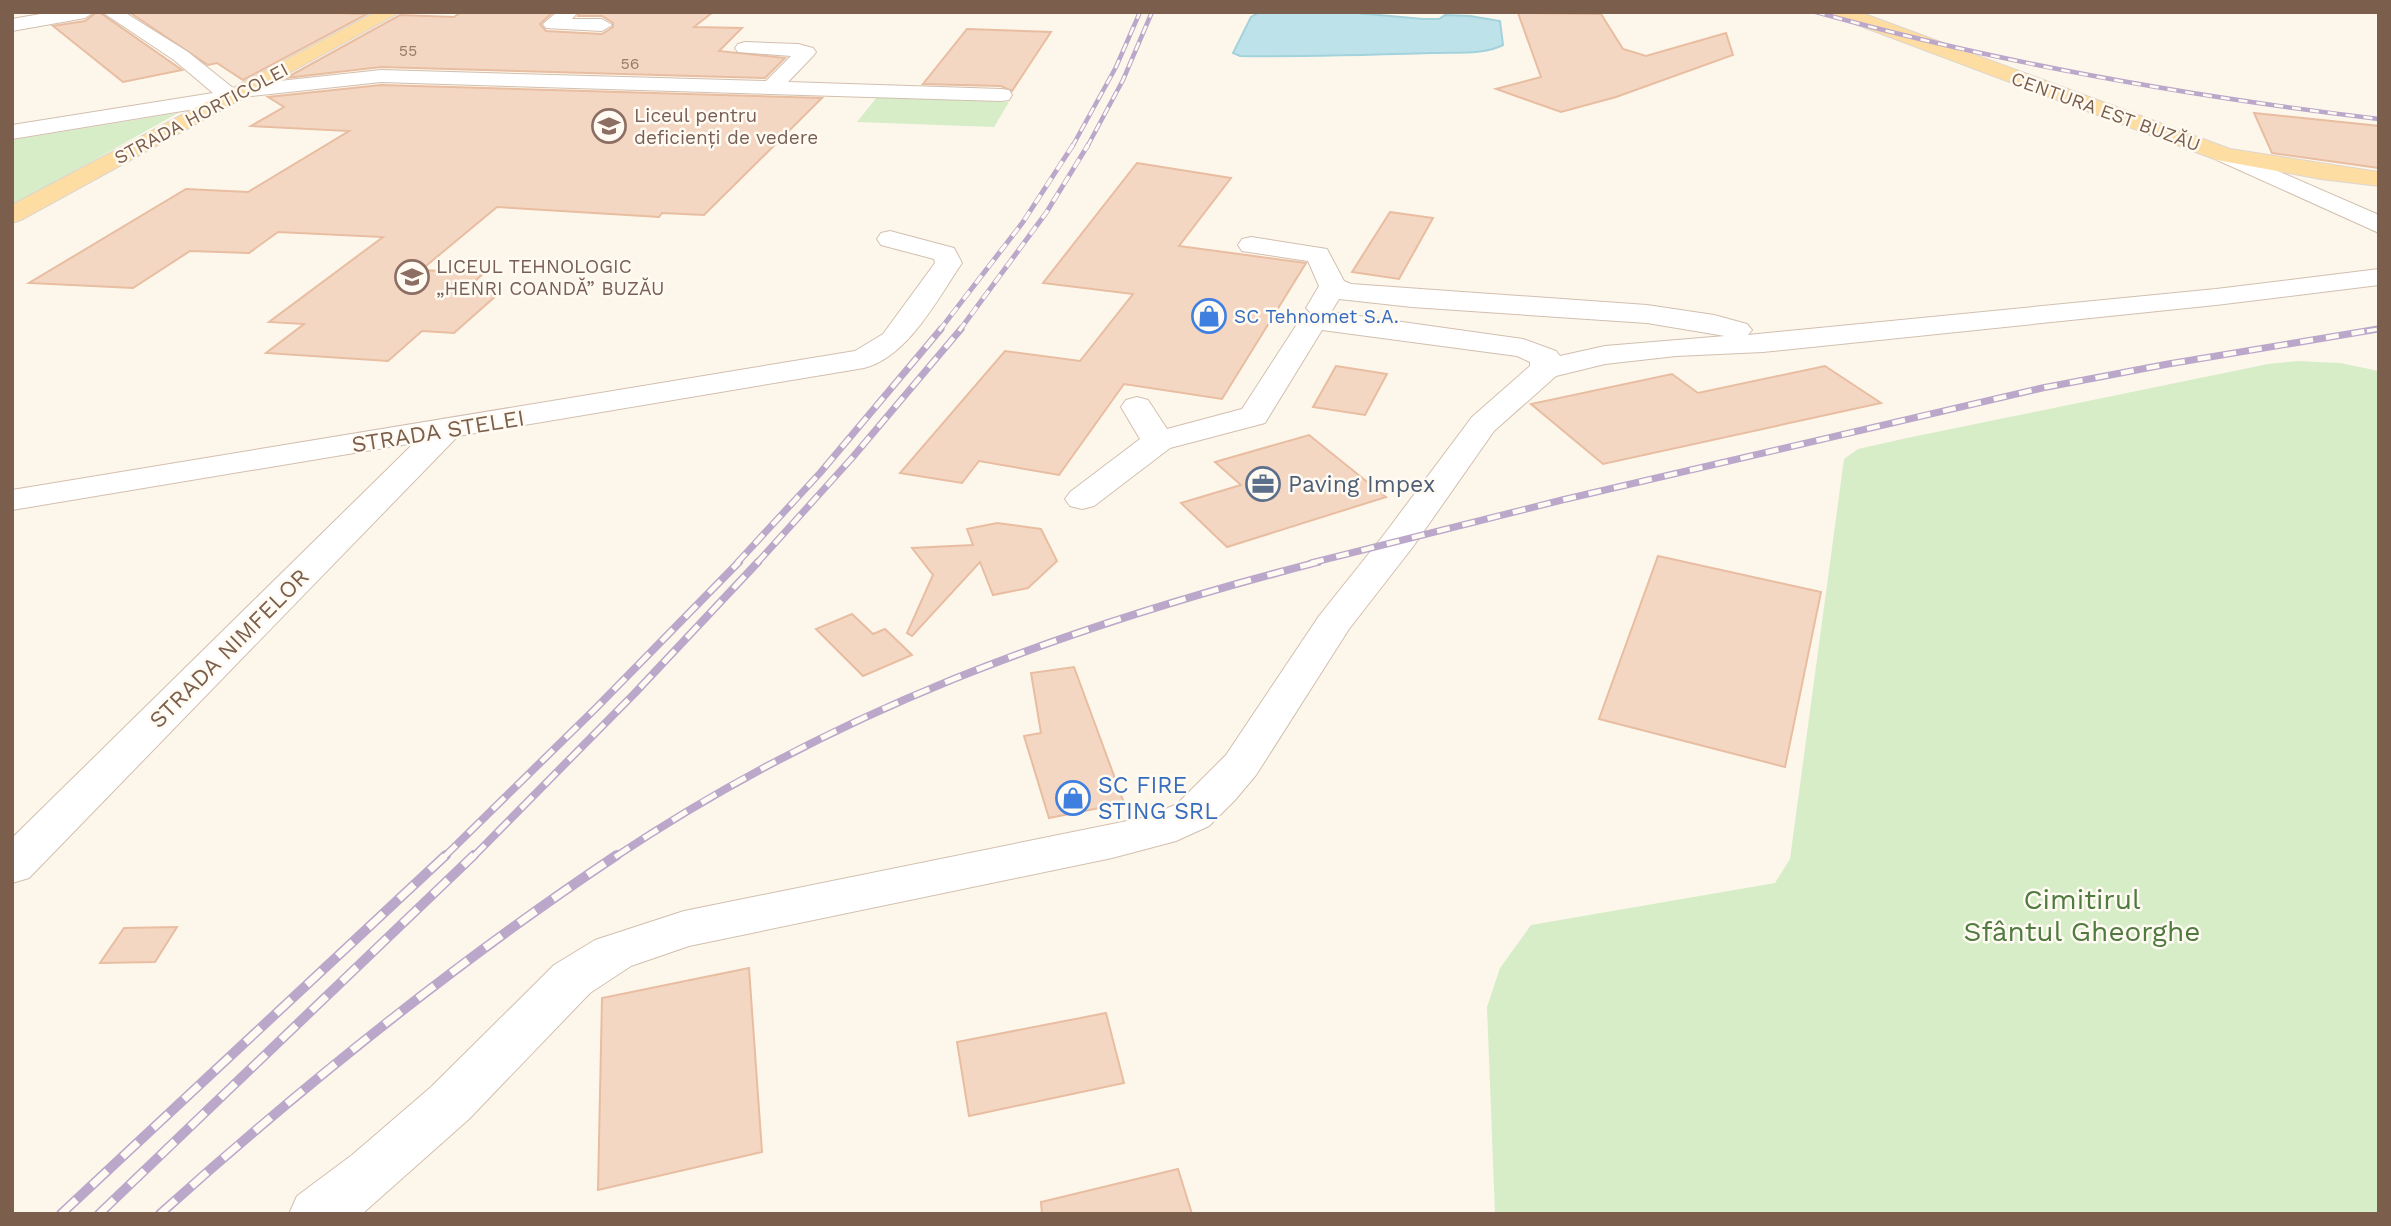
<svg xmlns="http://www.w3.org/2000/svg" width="2391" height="1226" viewBox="0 0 2391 1226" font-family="'Work Sans',sans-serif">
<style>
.green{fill:#d6edc8}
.water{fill:#bee2e9;stroke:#a3d2dc;stroke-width:2}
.building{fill:#f4d7c2;stroke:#e8bda1;stroke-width:2}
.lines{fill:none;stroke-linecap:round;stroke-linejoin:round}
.minor-casing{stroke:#d2bfaf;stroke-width:2}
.major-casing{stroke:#ddd5d0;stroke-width:2}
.minor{fill:#fff;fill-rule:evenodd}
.major{fill:#fedda2;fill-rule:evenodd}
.rail-far4-casing{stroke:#bba7ca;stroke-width:4.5}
.rail-far3-casing{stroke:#bba7ca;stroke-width:5}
.rail-far2-casing{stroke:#bba7ca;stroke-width:7}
.rail-far1-casing{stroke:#bba7ca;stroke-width:8}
.rail-casing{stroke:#bba7ca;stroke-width:10}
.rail-far4{stroke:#fffbf3;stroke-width:2.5;stroke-dasharray:9;stroke-linecap:butt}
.rail-far3{stroke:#fffbf3;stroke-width:3.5;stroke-dasharray:10;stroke-linecap:butt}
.rail-far2{stroke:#fffbf3;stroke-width:4.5;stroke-dasharray:13;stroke-linecap:butt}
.rail-far1{stroke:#fffbf3;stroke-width:5;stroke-dasharray:17;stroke-linecap:butt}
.rail{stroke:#fffbf3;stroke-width:7;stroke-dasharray:21;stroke-linecap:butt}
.labels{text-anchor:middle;stroke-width:5;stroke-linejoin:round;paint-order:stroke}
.far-number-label{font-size:16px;fill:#997c6a}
.far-street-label{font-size:19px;fill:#7b5e4c;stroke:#fffbf3}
.far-education-label{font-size:19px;fill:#785e54;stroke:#fffbf3;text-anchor:start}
.far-shop-label{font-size:19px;fill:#366cbe;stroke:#fffbf3;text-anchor:start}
.street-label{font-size:23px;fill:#7b5e4c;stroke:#fffbf3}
.service-label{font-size:23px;fill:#4e5e75;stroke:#fffbf3;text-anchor:start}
.shop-label{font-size:23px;fill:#366cbe;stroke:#fffbf3;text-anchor:start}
.near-park-label{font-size:28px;fill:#507b40;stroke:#fffbf3}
</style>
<rect width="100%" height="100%" fill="#fdf7eb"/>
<!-- green -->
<g class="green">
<polygon points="877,97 1009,102 994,127 857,122"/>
<polygon points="178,113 12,206 12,140"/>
<polygon points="2298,361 2340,363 2379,371 2379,1214 1495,1214 1487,1007 1500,968 1531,925 1775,883 1790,859 1844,459 1858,449 1907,438 2268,364"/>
</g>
<!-- water -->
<path class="water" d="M 1260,12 L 1346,12 L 1423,19 L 1439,19 L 1445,15 L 1470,16 L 1500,21 L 1503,45 C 1484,55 1456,52 1434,53 C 1369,55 1305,57 1240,56 L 1233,53 L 1251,17 Z"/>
<!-- building -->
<g class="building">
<polygon points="97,12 99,12 182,70 123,82 53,26 85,21"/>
<polygon points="129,12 311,12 367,14 243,80 217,63 208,65"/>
<polygon points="461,12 553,12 540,24 546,31 602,34 613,27 613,23 602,16 578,16 580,12 713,12 694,27 742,28 719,51 785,58 765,78 381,67 286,78 400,15 454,17"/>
<polygon points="1518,13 1601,14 1623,49 1646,56 1726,33 1733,55 1616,97 1561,112 1496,89 1541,77"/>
<polygon points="967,29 1051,32 1012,91 1001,86 923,84"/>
<polygon points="381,85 822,98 704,215 662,213 659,217 497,207 421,270 484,273 463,292 498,294 454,333 422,331 388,361 266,353 304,324 269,322 383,237 278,232 249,253 190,251 133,288 29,283 186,189 248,192 349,131 251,126 284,107 268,97"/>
<polygon points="2254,113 2379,126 2379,168 2272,153"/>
<polygon points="1137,163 1231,178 1179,246 1306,263 1222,399 1124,384 1059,475 979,461 962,483 900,473 1005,351 1080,361 1133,294 1043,283"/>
<polygon points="1390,212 1433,218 1399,279 1352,272"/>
<polygon points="1336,366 1387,374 1365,415 1313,407"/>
<polygon points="1825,366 1881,403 1603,464 1531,404 1672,374 1698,393"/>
<polygon points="1309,435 1386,497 1227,547 1181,503 1241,485 1215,462"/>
<polygon points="997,523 1041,529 1057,561 1028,588 993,595 980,562 912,636 907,633 933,575 912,548 973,545 967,529"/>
<polygon points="1658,556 1821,592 1785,767 1599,719"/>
<polygon points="852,614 873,634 885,629 912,655 863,676 816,629"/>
<polygon points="1074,667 1124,803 1049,818 1024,736 1041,733 1031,673"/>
<polygon points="177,927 155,962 100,963 124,928"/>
<polygon points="749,968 762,1152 598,1190 602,998"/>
<polygon points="1106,1013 1124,1083 969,1116 957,1042"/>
<polygon points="1178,1169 1192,1214 1042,1214 1041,1202"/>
</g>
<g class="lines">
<!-- minor casing -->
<g class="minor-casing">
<g id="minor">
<polygon points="52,12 94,12 85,18 12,31 12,19"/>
<polygon points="102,12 124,12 188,52 233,88 242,85 381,70 766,81 791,56 738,52 735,48 738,44 745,42 798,44 813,48 816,52 813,56 788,82 1001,89 1009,90 1012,95 1009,100 1001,101 381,82 242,97 239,102 231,103 12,139 12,125 213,93 174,60"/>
<polygon points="557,12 578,12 572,19 602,19 612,25 602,31 546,28 543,24"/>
<polygon points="2225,148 2379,215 2379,233 2217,160 2213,155 2217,150"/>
<path d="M 890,231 L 954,248 L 962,263 C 938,298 908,357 864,368 L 458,436 L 29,878 L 12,883 L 12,838 L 414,443 L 12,510 L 12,490 L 855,351 L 883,334 L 935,263 L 934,259 L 881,245 L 877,239 L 881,233 Z"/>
<path d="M 1251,237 L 1327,249 L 1344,281 L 1351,284 L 1647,305 L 1714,315 L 1747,324 L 1752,330 L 1748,335 L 2216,289 L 2379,269 L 2379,285 L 2216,305 L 1763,352 L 1676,356 L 1605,364 L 1556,376 L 1494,431 L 1412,548 L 1349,629 L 1256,775 L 1235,800 L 1209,826 L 1176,841 L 1112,858 L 689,946 L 631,966 L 590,993 L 469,1119 L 362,1214 L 289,1214 L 297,1196 L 352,1155 L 431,1087 L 554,965 L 595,940 L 684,911 L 1147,817 L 1177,804 L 1226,755 L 1319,616 L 1386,532 L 1472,417 L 1530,366 L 1530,362 L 1517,356 L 1322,330 L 1265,423 L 1170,448 L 1094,506 L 1082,509 L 1070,506 L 1065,499 L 1070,492 L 1140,439 L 1121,407 L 1126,400 L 1137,397 L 1148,400 L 1167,429 L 1242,409 L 1301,318 L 1313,315 L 1306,308 L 1319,286 L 1308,261 L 1242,251 L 1238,245 L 1242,239 ZM 1339,299 L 1412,307 L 1647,323 L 1725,336 L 1605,346 L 1560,356 L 1556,351 L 1523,339 L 1331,312 Z"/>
</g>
</g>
<!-- major casing -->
<g class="major-casing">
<g id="major">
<polygon points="376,12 400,12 21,220 12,223 12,205"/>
<polygon points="1832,12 1859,12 2230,149 2379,172 2379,186 2321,179 2217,160 1834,16"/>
</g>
</g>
<!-- minor -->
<use href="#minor" class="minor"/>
<!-- major -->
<use href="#major" class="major"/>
<!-- rail-far4 casing -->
<g class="rail-far4-casing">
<g id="rail-far4">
<path d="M 1816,12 C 2001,64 2188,96 2379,119"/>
<polyline points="1072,147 1116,67 1140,12"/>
<polyline points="1087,147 1123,80 1152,12"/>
</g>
</g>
<!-- rail-far3 casing -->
<g class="rail-far3-casing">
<g id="rail-far3">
<polyline points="939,331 1023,222 1073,145"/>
<polyline points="959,331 1046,213 1088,145"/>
<polyline points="2367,331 2379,329"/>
</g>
</g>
<!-- rail-far2 casing -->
<g class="rail-far2-casing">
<g id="rail-far2">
<polyline points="737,563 820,473 941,329"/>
<polyline points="757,563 852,458 961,329"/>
<polyline points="1311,563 1562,500 2042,388 2168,364 2378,329"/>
</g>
</g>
<!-- rail-far1 casing -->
<g class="rail-far1-casing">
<g id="rail-far1">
<polyline points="444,857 595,709 739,562"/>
<polyline points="473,857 634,694 758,562"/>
<path d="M 615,857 C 835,710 1063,628 1318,562"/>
</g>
</g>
<!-- rail casing -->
<g class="rail-casing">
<g id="rail">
<polyline points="61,1214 446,855"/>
<polyline points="99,1214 474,855"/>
<path d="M 160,1214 C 305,1084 455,963 617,855"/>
</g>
</g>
<!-- rail-far4 -->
<use href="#rail-far4" class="rail-far4"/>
<!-- rail-far3 -->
<use href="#rail-far3" class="rail-far3"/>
<!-- rail-far2 -->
<use href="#rail-far2" class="rail-far2"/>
<!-- rail-far1 -->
<use href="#rail-far1" class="rail-far1"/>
<!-- rail -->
<use href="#rail" class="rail"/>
</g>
<!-- icons -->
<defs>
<g id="school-ring" transform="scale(1.75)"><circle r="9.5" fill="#fffbf3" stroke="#8d6e63" stroke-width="1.5"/><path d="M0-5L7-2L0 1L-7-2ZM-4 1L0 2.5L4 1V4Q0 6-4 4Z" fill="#8d6e63"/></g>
<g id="shop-ring" transform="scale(1.75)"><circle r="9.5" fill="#fffbf3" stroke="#3f7fe0" stroke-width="1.5"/><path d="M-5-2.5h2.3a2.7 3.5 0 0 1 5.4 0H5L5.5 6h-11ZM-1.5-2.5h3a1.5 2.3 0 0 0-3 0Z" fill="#3f7fe0"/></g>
<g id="office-ring" transform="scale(1.75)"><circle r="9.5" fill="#fffbf3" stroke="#5c6f8a" stroke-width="1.5"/><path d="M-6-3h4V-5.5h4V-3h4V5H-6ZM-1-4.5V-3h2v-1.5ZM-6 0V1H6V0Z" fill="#5c6f8a"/></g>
</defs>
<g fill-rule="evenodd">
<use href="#school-ring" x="609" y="126"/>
<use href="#school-ring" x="412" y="277"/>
<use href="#shop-ring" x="1209" y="316"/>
<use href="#office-ring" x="1263" y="484"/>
<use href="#shop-ring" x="1073" y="798"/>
</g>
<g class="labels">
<!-- far-number labels -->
<g class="far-number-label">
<text x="408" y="56">55</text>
<text x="630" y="69">56</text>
</g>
<!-- far-street labels -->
<g class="far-street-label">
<text transform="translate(2106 111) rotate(20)" y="7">CENTURA EST BUZĂU</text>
<text transform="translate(201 113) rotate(-28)" y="7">STRADA HORTICOLEI</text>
</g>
<!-- far-education labels -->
<g class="far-education-label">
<text x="634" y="122">Liceul pentru<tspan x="634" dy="22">deficienți de vedere</tspan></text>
<text x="436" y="273">LICEUL TEHNOLOGIC<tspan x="436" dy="22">„HENRI COANDĂ” BUZĂU</tspan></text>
</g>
<!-- far-shop labels -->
<g class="far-shop-label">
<text x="1234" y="323">SC Tehnomet S.A.</text>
</g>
<!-- street labels -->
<g class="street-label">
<text transform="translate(438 431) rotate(-9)" y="8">STRADA STELEI</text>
<text transform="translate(229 648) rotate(-45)" y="8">STRADA NIMFELOR</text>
</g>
<!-- service labels -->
<g class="service-label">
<text x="1288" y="492">Paving Impex</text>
</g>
<!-- shop labels -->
<g class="shop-label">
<text x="1098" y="793">SC FIRE<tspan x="1098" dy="26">STING SRL</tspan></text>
</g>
<!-- near-park labels -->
<g class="near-park-label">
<text x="2082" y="909">Cimitirul<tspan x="2082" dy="32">Sfântul Gheorghe</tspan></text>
</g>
</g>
<!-- border -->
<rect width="2391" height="1226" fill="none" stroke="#7b5e4c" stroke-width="28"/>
</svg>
